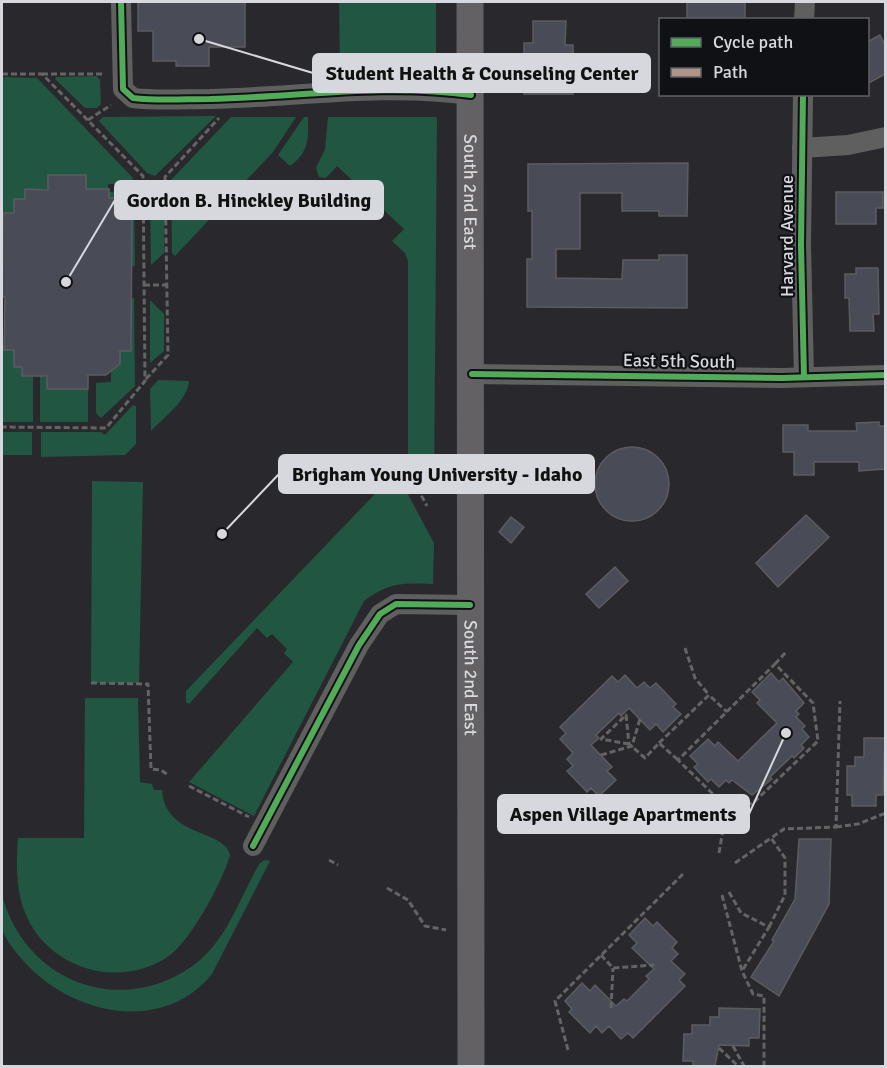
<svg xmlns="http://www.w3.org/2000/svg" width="887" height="1068" viewBox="0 0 887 1068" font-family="Signika,sans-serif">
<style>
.green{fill:#215642}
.building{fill:#494b57;stroke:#5c5c60;stroke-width:1.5}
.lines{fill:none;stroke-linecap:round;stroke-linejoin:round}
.path{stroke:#646465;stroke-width:3;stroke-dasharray:6 3;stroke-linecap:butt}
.minor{stroke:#605f60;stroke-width:20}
.secondary{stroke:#636163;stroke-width:27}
.quiet{stroke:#af9288;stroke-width:4.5;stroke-dasharray:9 4.5;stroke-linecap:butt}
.cycleway-casing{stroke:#101114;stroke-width:10}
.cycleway{stroke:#51ab58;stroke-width:6}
.labels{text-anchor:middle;stroke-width:4.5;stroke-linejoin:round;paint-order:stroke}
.street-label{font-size:18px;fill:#d7d8dd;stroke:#101114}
.leader{fill:none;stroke:#d7d8dd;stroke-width:2}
.callout-dot{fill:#d7d8dd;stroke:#101114;stroke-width:2}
.callout{fill:#d7d8dd;stroke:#d7d8dd;stroke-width:2}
.callout-label{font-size:20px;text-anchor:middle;font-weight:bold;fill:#111}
</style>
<rect width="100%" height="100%" fill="#29292d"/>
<!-- green -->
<g class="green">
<polygon points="339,2 436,2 436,67 340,66"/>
<polygon points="96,76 100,80 101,104 97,108 85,108 55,79 56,77"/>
<polygon points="2,77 37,78 133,178 131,184 108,184 108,189 25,189 25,199 14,199 14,213 3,264"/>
<polygon points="216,116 155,176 147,173 99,121 103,117"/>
<polygon points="231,117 296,117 273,152 175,256 172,253 171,180"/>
<path d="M 304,117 L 308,117 L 308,120 C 309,141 307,154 290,166 L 278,155 Z"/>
<polygon points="328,117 437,117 434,491 408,459 408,261 405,253 392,241 404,229 337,166 326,178 319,177 316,168 325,149"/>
<polygon points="109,192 134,192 135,266 132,266 119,212 119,199 109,198"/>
<polygon points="150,202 164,215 164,253 151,265"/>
<polygon points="131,298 134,298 135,386 101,418 96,413 96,383 111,382 111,372 120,364 120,351 131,351"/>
<polygon points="150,300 164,314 164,351 150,363"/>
<polygon points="2,346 14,350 14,367 22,367 23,376 33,376 33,422 2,422"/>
<polygon points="40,376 88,389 88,422 40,422"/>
<path d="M 158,380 L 189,381 C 188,400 164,417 151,431 L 150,389 Z"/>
<polygon points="133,405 136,406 136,444 125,455 41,457 41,432 101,432 105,435"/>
<rect x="2" y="432" width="30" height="23"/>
<path d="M 396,472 L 434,543 L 433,584 C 402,583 390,582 364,601 L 254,816 L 189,782 L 293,662 L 284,653 L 287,649 L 272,634 L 267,638 L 257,628 L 189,704 L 186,702 L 186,691 Z"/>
<polygon points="92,481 143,482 139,683 91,683"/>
<path d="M 85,698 L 138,698 L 140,782 L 152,784 L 154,790 L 162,790 C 165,838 225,829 230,855 C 223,881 191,940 169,956 C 118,991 45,968 24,910 C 16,888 16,862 18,838 L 84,838 Z"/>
<path d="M 265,860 L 270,861 L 212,974 C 163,1034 76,1015 28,966 C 19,956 5,941 2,928 C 0,918 1,905 2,895 C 26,985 127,1020 200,960 C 229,935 241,895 260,863 Z"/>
</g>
<!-- building -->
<g class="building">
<polygon points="138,2 245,2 245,47 209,47 209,66 176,66 176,61 153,61 153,31 138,31"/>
<rect x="687" y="2" width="58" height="18"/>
<polygon points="533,21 566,21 565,45 573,45 573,94 524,94 524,43 533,43"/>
<polygon points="880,35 885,45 885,74 867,84 867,42"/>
<polygon points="688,163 687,216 659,216 659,211 622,211 622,193 580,193 580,249 556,249 556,278 622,279 623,260 659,260 659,255 687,255 687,308 527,307 527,259 532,259 532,211 528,211 528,164"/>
<polygon points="48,175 86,175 86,189 109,189 109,198 120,198 119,212 132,212 131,351 120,351 120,364 106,375 88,375 88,389 47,389 47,376 22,376 22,367 14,367 14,350 4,350 5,297 2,297 3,213 14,213 14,199 25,199 25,189 48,190"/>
<polygon points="836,192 883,192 883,208 876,208 876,224 836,224"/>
<polygon points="856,268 878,268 879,314 873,314 874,331 850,331 849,298 845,298 845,274 856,274"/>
<polygon points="879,422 879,426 885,426 885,469 859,471 859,462 814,462 814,475 794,475 794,452 783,452 783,425 808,425 808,431 857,431 856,423"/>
<circle cx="632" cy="484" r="37"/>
<polygon points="806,515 829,537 778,587 756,563"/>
<polygon points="511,517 524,527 511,543 499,532"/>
<polygon points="615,567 628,581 599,608 586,594"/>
<polygon points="771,673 779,682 783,678 804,703 796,711 799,714 796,717 805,726 802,729 809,737 801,745 804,748 794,758 792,756 770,777 772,779 752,795 732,780 729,783 726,780 719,787 711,779 708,782 694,767 698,764 690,756 708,739 715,746 718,742 738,761 777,723 757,703 760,700 752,692"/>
<polygon points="625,675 637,688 644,682 650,688 656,683 676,704 673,707 681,714 663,732 656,724 650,730 629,708 621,716 619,713 596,735 599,738 591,745 612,767 607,771 616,780 599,796 591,788 587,792 567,771 573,766 567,759 573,753 560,739 566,733 560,727 612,676 618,682"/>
<polygon points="864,738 885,738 883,795 876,795 876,806 852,806 852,795 847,795 847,766 855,766 855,757 864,757"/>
<polygon points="799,839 831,839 829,904 779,996 751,977 774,941 772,940 795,899"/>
<polygon points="645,918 653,926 657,922 677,942 672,948 678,954 671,961 685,974 679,980 685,986 633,1038 628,1033 621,1039 609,1026 602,1033 596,1026 590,1033 569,1012 572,1009 565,1001 582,983 590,991 595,985 616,1006 624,999 627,1001 649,979 646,976 654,969 632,948 637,943 629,935"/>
<polygon points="719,1008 760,1009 759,1038 749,1038 749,1046 719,1045 715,1066 693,1066 693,1061 683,1061 684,1034 692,1034 692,1025 710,1025 710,1017 719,1017"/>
</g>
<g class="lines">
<!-- path -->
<g class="path">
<polyline points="2,74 42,74 143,176 145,381 106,428 2,427"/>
<polyline points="42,74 103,74"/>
<polyline points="88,120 111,105"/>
<polyline points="144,285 166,285"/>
<polyline points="146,379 168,355 165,177 219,118"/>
<polyline points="400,456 427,506"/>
<polyline points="685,648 695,678 709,695"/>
<polyline points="775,664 787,651"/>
<polyline points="91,683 148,684 151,769 161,770 168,775"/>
<polyline points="659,743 709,695 727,712"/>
<polyline points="629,744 601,739 626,715 629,744 645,758 659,743 678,760"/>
<polyline points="601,755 632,746 640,719"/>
<polyline points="883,779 886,779"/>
<polyline points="189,786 249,817"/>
<polyline points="836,827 858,824 886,813"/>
<polyline points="719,853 728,800 752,804 818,741 813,703 775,664 678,760 717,798 728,800"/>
<polyline points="329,860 338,865"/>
<polyline points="735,863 771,838"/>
<polyline points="387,888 408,900 425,926 446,930"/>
<polyline points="729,892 741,913 769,927 742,971"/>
<polyline points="722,895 742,971 753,994 764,996 764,1066"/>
<polyline points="769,927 785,895 785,858 771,838 784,829 836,827 840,701"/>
<polyline points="601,955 613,968 654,965"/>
<polyline points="611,1008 613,968"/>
<polyline points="733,1046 744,1066"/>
<polyline points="719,1048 738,1066"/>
<polyline points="568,1050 555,1001 683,874"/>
</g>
<!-- minor -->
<g class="minor">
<path d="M 121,2 L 123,89 L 133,98 C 158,101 184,99 210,99 C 297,97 385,83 471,95"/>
<polyline points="804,20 805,2"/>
<polyline points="803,94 801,245 804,377"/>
<polyline points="802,148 848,145 886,137"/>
<polyline points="472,374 782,378 886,375"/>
<polyline points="253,846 359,645 380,614 396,604 470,605"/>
</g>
<!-- secondary -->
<path class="secondary" id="s1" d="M 470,2 L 471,1066"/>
<!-- quiet -->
<polyline class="quiet" points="143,190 167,190"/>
<!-- cycleway casing -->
<g class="cycleway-casing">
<g id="cycleway">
<path d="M 121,2 L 123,89 L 133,98 C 158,101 184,99 210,99 C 297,97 385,83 471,95"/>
<polyline points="803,94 801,245 804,377"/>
<polyline points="472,374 782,378 886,375"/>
<polyline points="253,846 359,645 380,614 396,604 470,605"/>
</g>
</g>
<!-- cycleway -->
<use href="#cycleway" class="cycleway"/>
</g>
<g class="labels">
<!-- street labels -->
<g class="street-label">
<text dy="6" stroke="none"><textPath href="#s1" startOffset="190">South 2nd East</textPath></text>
<text transform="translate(787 236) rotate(-90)" y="6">Harvard Avenue</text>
<text transform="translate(679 361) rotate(1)" y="6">East 5th South</text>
<text dy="6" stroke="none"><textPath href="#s1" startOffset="676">South 2nd East</textPath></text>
</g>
</g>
<!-- callouts -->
<path class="leader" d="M199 39L313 73M66 282L115 200M222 534L279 474M786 733L749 814"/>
<g class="callout-dot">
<circle cx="199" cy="39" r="6"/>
<circle cx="66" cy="282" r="6"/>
<circle cx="222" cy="534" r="6"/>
<circle cx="786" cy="733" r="6"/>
</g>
<g class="callout">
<rect x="313" y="54" width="337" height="38" rx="6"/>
<rect x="115" y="181" width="268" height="38" rx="6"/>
<rect x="279" y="455" width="315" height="38" rx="6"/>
<rect x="498" y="795" width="251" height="38" rx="6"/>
</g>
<g class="callout-label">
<text x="482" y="80">Student Health &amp; Counseling Center</text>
<text x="249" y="207">Gordon B. Hinckley Building</text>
<text x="437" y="481">Brigham Young University - Idaho</text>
<text x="623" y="821">Aspen Village Apartments</text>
</g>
<!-- border -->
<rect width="887" height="1068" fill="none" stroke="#d7d8dd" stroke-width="6"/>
<!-- legend -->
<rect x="659" y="18" width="210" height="78" fill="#101114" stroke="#606164" stroke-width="1.5"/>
<rect x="671" y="38" width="30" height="9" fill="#51ab58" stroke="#606164" stroke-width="1.5"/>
<text x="713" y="48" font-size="18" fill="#d7d8dd">Cycle path</text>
<rect x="671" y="68" width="30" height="9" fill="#af9288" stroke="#606164" stroke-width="1.5"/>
<text x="713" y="78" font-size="18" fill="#d7d8dd">Path</text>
</svg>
